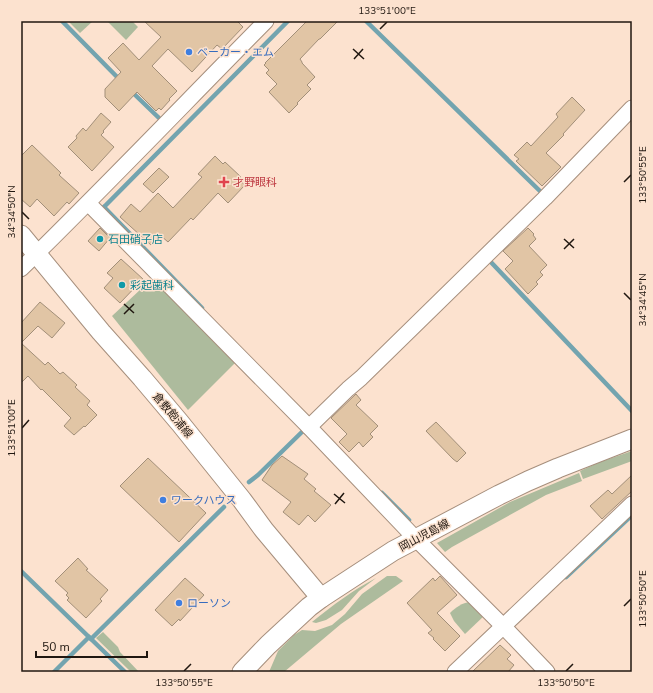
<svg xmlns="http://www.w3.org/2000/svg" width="653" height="693" viewBox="0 0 653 693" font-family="'Nunito Sans','Noto Sans JP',sans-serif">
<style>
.green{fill:#adbb9d}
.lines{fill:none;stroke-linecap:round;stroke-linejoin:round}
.stream{stroke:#73a4af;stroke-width:4.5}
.building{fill:#e1c5a5;stroke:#a28f79}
.minor-casing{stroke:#a68f7d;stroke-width:17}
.major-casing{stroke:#a68f7d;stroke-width:21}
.minor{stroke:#fff;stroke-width:15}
.major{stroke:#fff;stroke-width:19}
.ticks{fill:none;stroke:#201710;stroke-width:1.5}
.shop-dot{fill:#3f7fe0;stroke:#fce2cf;stroke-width:1.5}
.health-dot{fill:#e0444e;stroke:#fce2cf;stroke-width:1.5}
.culture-dot{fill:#0f9aa8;stroke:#fce2cf;stroke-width:1.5}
.labels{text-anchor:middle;stroke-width:3;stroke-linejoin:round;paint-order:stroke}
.shop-label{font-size:11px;fill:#366cbe;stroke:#fce2cf;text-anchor:start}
.health-label{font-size:11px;fill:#be3a42;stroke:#fce2cf;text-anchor:start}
.culture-label{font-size:11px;fill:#0d838f;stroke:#fce2cf;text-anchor:start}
.street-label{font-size:11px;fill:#201710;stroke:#fce2cf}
.neatline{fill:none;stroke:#201710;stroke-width:1.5}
.ticks-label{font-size:10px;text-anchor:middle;fill:#201710}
</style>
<rect width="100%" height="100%" fill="#fce2cf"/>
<!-- green -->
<g class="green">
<polygon points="68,21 93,21 80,33"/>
<polygon points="107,21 132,21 138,27 126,40"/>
<polygon points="156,275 238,360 188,410 112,316"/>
<polygon points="632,451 632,461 583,479 580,471 600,462"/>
<polygon points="579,473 582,481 546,495 452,547 445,552 437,543 510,502"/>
<polygon points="387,576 396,576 403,581 341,624 284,672 269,672 278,651 294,635 302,630 315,631 332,625 345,614 362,594"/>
<path d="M 376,578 L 359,591 L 342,610 L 326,620 L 316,623 L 312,622 C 333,605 353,590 376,578 Z"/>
<path d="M 470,602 L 485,615 L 465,634 L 454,621 L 450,613 C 456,607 462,603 470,602 Z"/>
<polygon points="103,632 118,647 120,652 139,672 131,672 96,638"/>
</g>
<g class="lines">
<!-- stream -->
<g class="stream">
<polyline points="62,21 121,81"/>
<polyline points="366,21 543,194"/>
<polyline points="130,90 159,118"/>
<polyline points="104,207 202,308"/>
<polyline points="102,209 288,21"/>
<polyline points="488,259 632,411"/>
<polyline points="249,482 258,475 305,429"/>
<polyline points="382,493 409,520"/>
<polyline points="21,571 125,672"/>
<polyline points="566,577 632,515"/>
<polyline points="91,639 224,507"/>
<polyline points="54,672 89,637"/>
</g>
</g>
<!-- building -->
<g class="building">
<polygon points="144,21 237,21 243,27 222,49 217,45 192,72 168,49 152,66 177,91 169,99 170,100 161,110 159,108 156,111 137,92 119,111 105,97 105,89 121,72 108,58 123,43 139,60 161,37"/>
<polygon points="307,21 338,21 320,39 319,39 300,59 302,62 302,63 315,77 307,85 311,89 297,103 298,104 289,113 269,92 277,84 266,73 269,70 264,65 266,63 265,63"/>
<polygon points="572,97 585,110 563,134 564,135 546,153 561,167 542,186 516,161 519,159 514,155 527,142 531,146 558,117 556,114"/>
<polygon points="101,113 111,122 103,131 104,132 101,135 114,147 92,171 68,147 77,138 76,136 83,128 86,131"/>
<polygon points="32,145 61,173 59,175 79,193 69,204 67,202 54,216 37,199 30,207 21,199 21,156"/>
<polygon points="215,156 223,164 225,162 241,177 238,179 245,185 228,203 218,193 193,220 191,218 168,242 160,235 151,245 120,217 131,204 140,212 158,193 173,208 202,177 198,174"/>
<polygon points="159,168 169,177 153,193 143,184"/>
<polygon points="100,228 110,238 99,251 88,241"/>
<polygon points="528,228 534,234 533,235 536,239 529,246 547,265 540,272 543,275 536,282 538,284 528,294 505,269 513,261 503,251"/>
<polygon points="121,259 143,279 120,303 104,288 113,278 107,273"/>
<polygon points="40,302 65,323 52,338 38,326 21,343 45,365 48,362 60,374 63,372 77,385 75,387 90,401 87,405 97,415 85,427 84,426 74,435 64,426 71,418 42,389 41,390 28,376 21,383 21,323"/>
<polygon points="356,394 361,400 356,405 378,426 370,434 373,437 363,447 359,442 349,452 339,442 347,434 331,418"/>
<polygon points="436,422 466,453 457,462 453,459 426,431"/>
<polygon points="282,456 308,474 304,479 316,489 314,491 331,505 315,522 308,515 299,525 283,512 291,502 262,480 272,465"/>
<polygon points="148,458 206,513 179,542 120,486"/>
<polygon points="632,475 632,491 602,519 590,506 608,490 612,494"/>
<polygon points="78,558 88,569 86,570 108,590 100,599 102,601 86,618 67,600 69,598 66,595 68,593 55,581"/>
<polygon points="440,576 457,595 437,613 460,636 445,651 433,639 434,638 428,633 432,630 407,603 433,578 435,581"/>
<polygon points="185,578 204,595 180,621 179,619 172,626 155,610"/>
<polygon points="500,645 511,655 507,659 514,665 508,672 472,672"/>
</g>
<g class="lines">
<!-- minor casing -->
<g class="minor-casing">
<g id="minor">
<polyline points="88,203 309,427 416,539 503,626 547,672"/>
<path d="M 21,269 C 104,188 184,104 266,21"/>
<polyline points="309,427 348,389 361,378 545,198 632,108"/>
<polyline points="455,672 632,504"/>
</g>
</g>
<!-- major casing -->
<g class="major-casing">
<g id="major">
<polyline points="21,235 101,332 142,378 180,423 242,500 264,530 321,598"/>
<polyline points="242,672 268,645 309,607 321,598 393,551 499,495 528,481 558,468 632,439"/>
</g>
</g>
<!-- minor -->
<use href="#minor" class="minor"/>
<!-- major -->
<use href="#major" class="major"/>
</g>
<!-- ticks -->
<path class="ticks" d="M 380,29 L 387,22M 353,49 L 364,59M 354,59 L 363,49M 624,182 L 631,175M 22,212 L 29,219M 564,239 L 574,248M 564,249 L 574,239M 624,293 L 631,300M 124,304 L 134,313M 124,314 L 134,304M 22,428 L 29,420M 334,494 L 345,503M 335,504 L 344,493M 624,606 L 631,599M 184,671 L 191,664M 566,671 L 573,664"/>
<!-- markers -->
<g class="shop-dot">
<circle cx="189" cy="52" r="4"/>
<circle cx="163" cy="500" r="4"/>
<circle cx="179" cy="603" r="4"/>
</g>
<path class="health-dot" d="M222 176h4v4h4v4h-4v4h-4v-4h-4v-4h4z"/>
<g class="culture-dot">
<circle cx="100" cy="239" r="4"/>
<circle cx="122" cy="285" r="4"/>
</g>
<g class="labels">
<!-- shop labels -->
<g class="shop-label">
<text x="197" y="56">ベーカー・エム</text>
<text x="171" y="504">ワークハウス</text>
<text x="187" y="607">ローソン</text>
</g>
<!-- health labels -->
<g class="health-label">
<text x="233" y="186">才野眼科</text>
</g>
<!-- culture labels -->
<g class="culture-label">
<text x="108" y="243">石田硝子店</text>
<text x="130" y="289">彩起歯科</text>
</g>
<!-- street labels -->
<g class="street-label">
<text transform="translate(173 415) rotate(50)" y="4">倉敷飽浦線</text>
<text transform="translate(424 535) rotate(-28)" y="4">岡山児島線</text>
</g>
</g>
<!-- border -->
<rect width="653" height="693" fill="none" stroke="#fce2cf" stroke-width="44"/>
<!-- scale -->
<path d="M36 651v6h111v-6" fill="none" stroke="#201710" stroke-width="2"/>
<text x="42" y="651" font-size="12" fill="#201710" stroke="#fce2cf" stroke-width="3" paint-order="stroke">50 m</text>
<rect x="22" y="22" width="609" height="649" class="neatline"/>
<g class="ticks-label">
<text x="387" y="14">133°51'00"E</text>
<text transform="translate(642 175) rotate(-90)" y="4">133°50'55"E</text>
<text transform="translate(11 212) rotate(-90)" y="4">34°34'50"N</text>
<text transform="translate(642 300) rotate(-90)" y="4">34°34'45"N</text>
<text transform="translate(11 428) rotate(-90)" y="4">133°51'00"E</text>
<text transform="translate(642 599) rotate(-90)" y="4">133°50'50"E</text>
<text x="184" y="686">133°50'55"E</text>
<text x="566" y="686">133°50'50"E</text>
</g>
</svg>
